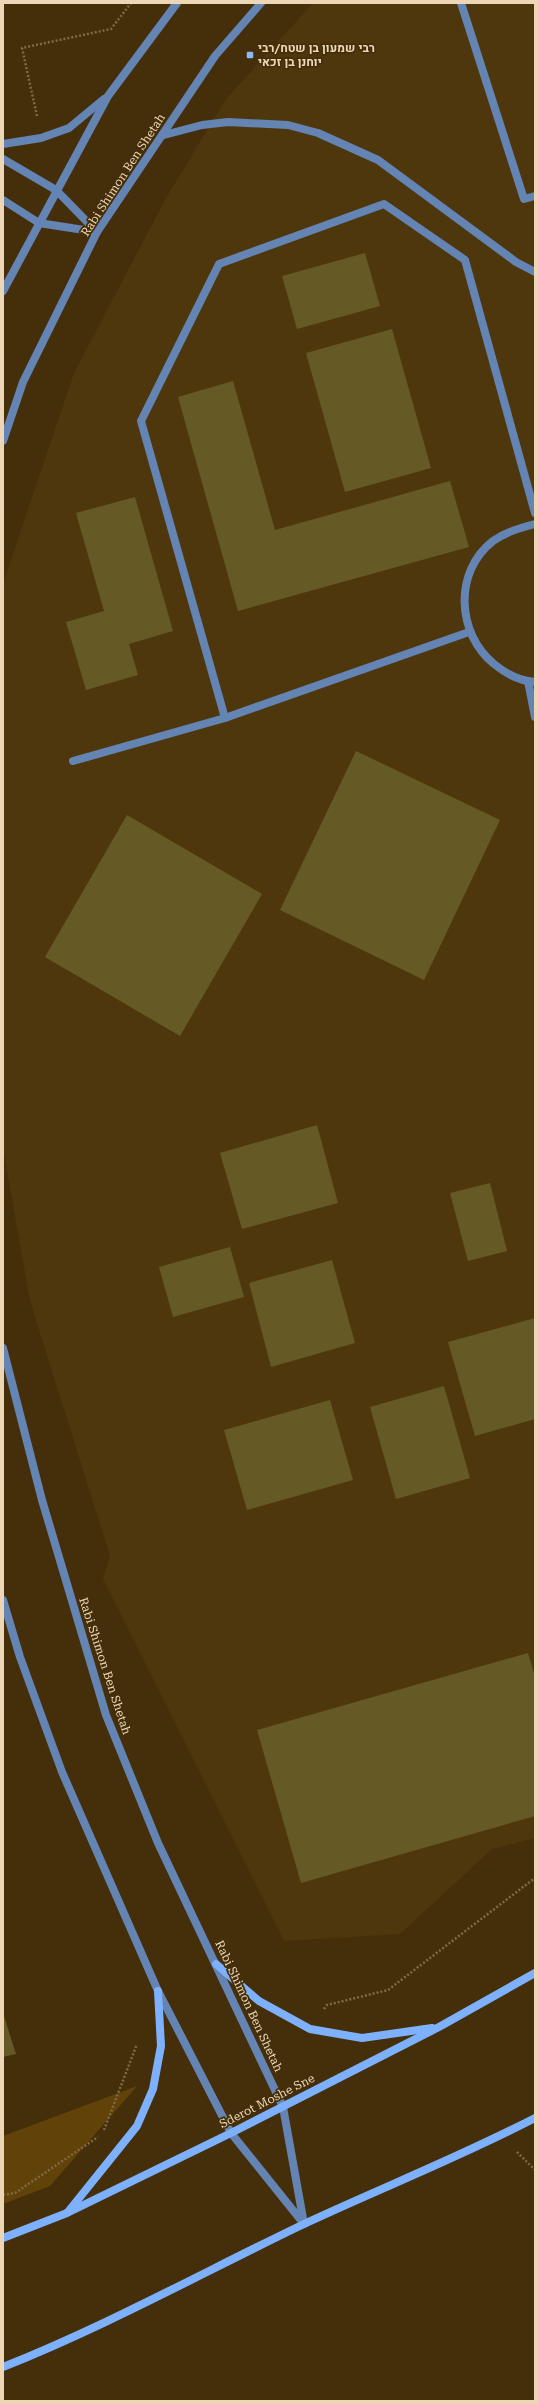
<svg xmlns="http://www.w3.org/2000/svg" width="538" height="2404" viewBox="0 0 538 2404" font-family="'Roboto Serif',Heebo,serif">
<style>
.built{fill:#4e370c}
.green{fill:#614309}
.building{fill:#655a25}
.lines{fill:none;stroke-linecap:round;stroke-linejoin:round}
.path{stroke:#7f6a46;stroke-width:2.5;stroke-dasharray:2 2;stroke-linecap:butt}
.service{stroke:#6484b4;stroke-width:8}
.tertiary{stroke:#6484b4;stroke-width:8}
.secondary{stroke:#7db1fe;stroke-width:8}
.poi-dot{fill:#8cb9fc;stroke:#442f0a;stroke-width:1.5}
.labels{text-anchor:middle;stroke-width:3.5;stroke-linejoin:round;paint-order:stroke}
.poi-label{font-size:12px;font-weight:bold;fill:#ecd6b6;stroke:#442f0a;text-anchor:start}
.street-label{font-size:12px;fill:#ecd6b6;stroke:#442f0a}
</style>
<rect width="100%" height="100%" fill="#442f0a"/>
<!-- built -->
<polygon class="built" points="313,3 535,3 535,1838 492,1849 400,1934 284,1941 103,1579 110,1556 30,1301 3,1148 3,589 5,578 74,373 166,198 226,99"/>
<!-- green -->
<polygon class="green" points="137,2086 50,2186 3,2204 3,2136"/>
<!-- building -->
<g class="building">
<polygon points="365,253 380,306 297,329 282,276"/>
<polygon points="392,329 431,468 345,492 306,353"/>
<polygon points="233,381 275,530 450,481 469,547 238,611 178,397"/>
<polygon points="135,497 173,631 129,644 138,675 86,690 66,622 104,611 76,513"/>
<polygon points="356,751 500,820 424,980 280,910"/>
<polygon points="127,815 262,894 180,1036 45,957"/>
<polygon points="317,1125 338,1203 242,1229 220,1153"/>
<polygon points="490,1183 507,1251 468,1261 450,1193"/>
<polygon points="230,1247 244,1297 173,1317 159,1267"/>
<polygon points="332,1260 355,1343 271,1367 249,1283"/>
<polygon points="535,1318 535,1419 475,1436 448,1342"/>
<polygon points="444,1386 470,1478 396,1499 370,1407"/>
<polygon points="330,1400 353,1480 247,1510 224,1430"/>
<polygon points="528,1653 535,1677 535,1816 301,1883 257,1730"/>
<polygon points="3,2013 16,2054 3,2057"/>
</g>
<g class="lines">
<!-- path -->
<g class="path">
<polyline points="37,116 22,48 111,29 131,3"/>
<polyline points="324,2009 327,2005 388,1990 535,1878"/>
<polyline points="104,2130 137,2044"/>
<polyline points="517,2152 535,2170"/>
<polyline points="3,2195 15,2193 98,2137"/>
</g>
<!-- service -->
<g class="service">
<polyline points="461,3 524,199 535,196"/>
<polyline points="164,135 202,125 228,122 288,125 318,133 378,160 516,262 535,272"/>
<path d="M 535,524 C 520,528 506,532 493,541 C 453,572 457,634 494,664 C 505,673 520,681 535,682"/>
<polyline points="528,681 535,717"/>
<polyline points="225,718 141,421 219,264 384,204 465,260 535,513"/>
<polyline points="73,761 225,718 469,632"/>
</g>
<!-- tertiary -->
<g class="tertiary">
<polyline points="3,144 41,138 69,128 104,99"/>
<polyline points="3,159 56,190 97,232"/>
<polyline points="3,200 39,223 97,232"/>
<polyline points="3,291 108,96 177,3"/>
<polyline points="3,441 23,382 97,232 215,56 261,3"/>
<polyline points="3,1348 42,1500 106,1715 158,1843 283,2107 304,2224"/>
<polyline points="3,1600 20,1657 62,1772 158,1991 231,2133 304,2224"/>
</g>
<!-- secondary -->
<g class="secondary">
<polyline points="216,1964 259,2001 310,2029 362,2038 432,2028"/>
<polyline points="68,2212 137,2126 153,2089 161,2046 158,1991"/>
<polyline points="3,2238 67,2213 231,2133 439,2027 535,1973"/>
<path d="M 3,2367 C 106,2326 204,2272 304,2224 C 381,2188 460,2157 535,2118"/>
</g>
</g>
<!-- markers -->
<rect class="poi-dot" x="246" y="51" width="8" height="8" rx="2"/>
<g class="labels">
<!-- poi labels -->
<g class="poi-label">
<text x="258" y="52">רבי שמעון בן שטח/רבי<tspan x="258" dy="14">יוחנן בן זכאי</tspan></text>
</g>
<!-- street labels -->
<g class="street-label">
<text transform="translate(123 175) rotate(-57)" y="4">Rabi Shimon Ben Shetah</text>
<text transform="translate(105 1666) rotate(72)" y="4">Rabi Shimon Ben Shetah</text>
<text transform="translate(249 2006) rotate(65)" y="4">Rabi Shimon Ben Shetah</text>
<text transform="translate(267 2101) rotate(-27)" y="4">Sderot Moshe Sne</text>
</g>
</g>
<!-- border -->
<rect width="538" height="2404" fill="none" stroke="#ecd6b6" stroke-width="8"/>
</svg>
